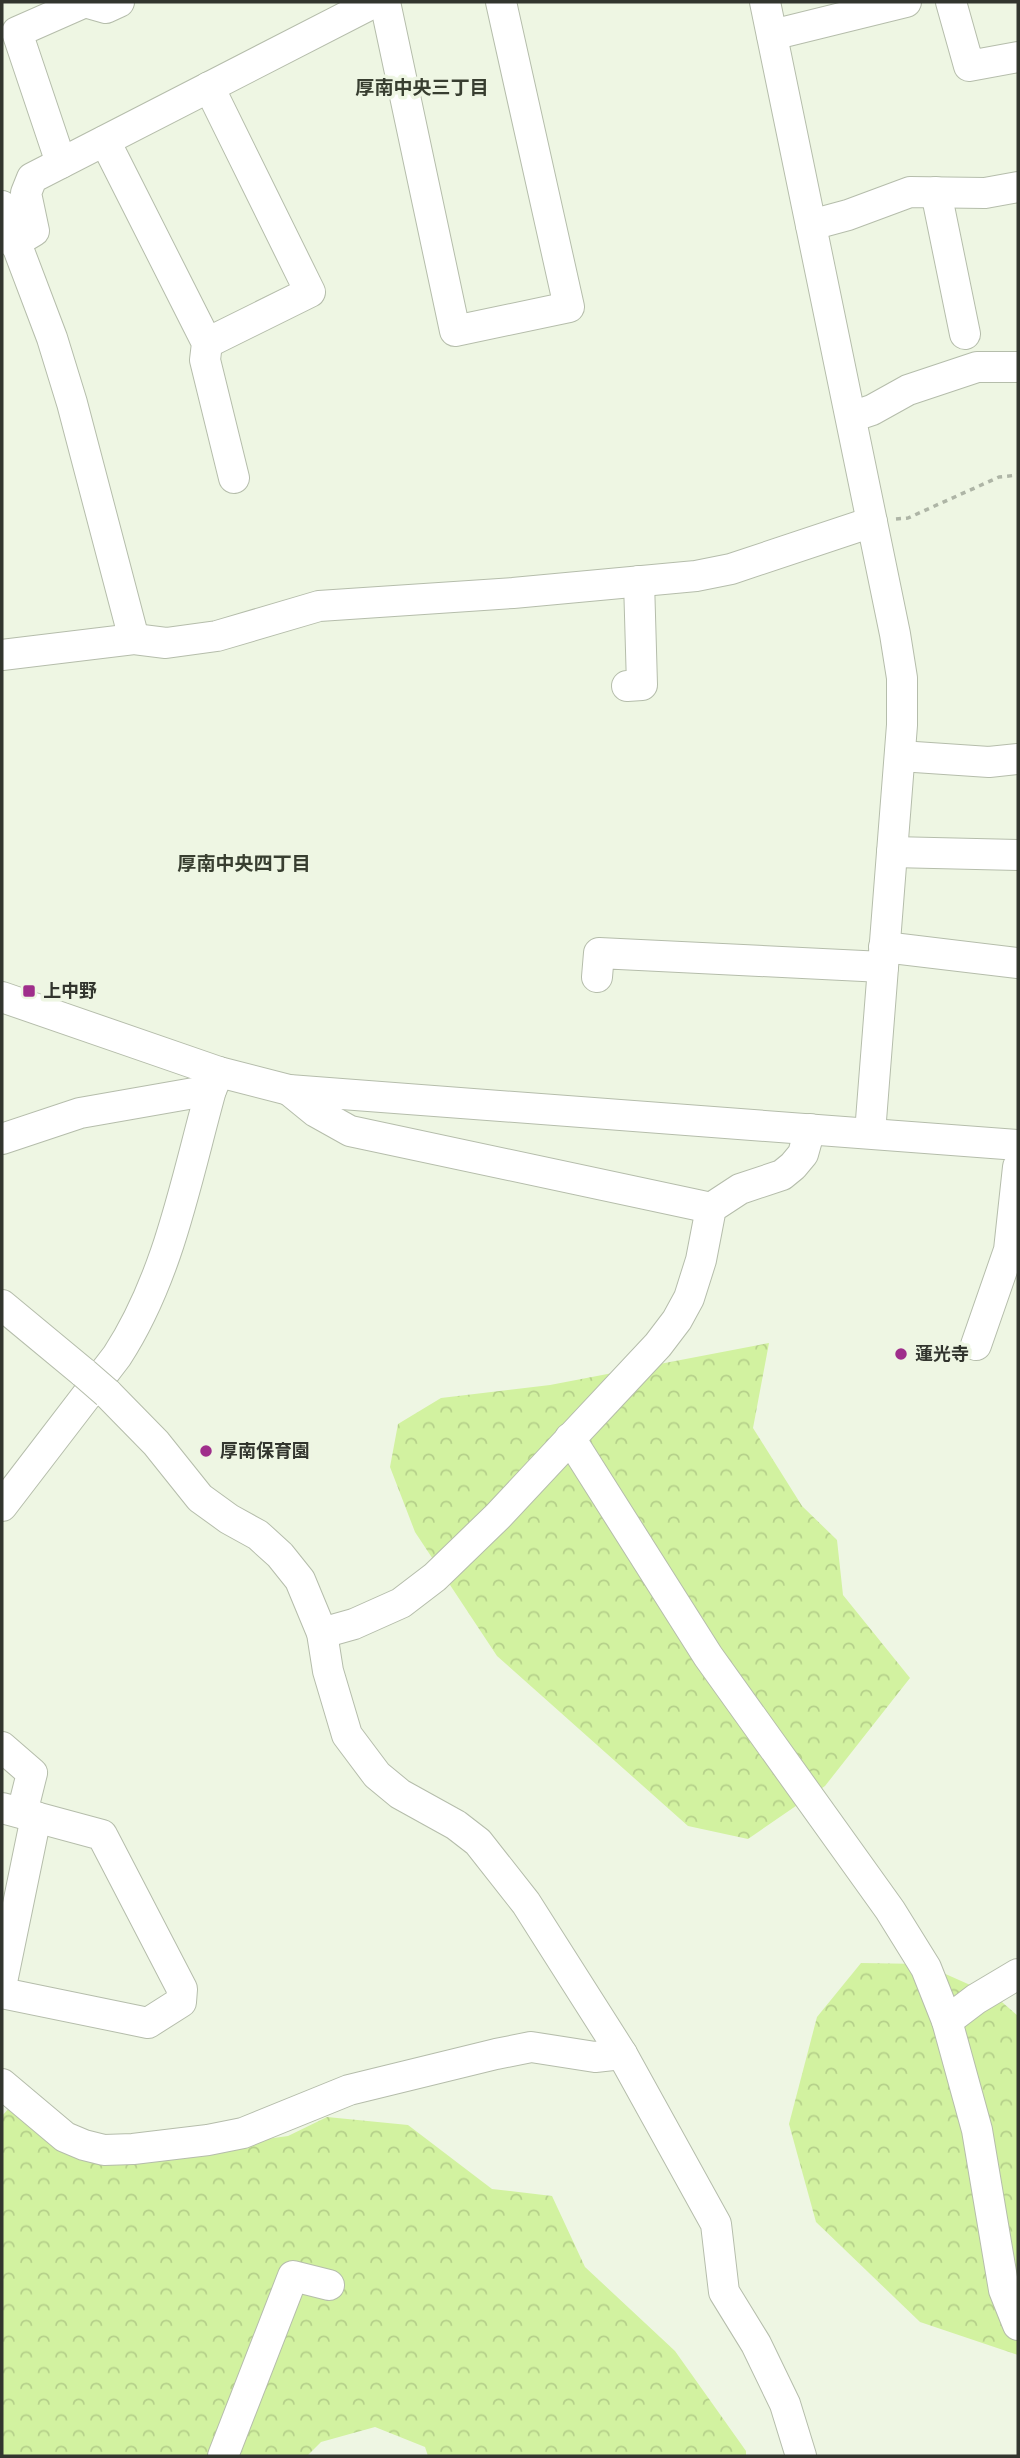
<svg xmlns="http://www.w3.org/2000/svg" width="1020" height="2458" viewBox="0 0 1020 2458" font-family="'Public Sans','Noto Sans JP',sans-serif">
<style>
.forest{fill:url(#forest-crowns)}
.lines{fill:none;stroke-linecap:round;stroke-linejoin:round}
.minor-casing{stroke:#b5bdab;stroke-width:32}
.path{stroke:#aeb5a6;stroke-width:3.5;stroke-dasharray:5 5;stroke-linecap:butt}
.minor{stroke:#fff;stroke-width:30}
.minor-bridge-casing{stroke:#b5bdab;stroke-width:32;stroke-linecap:butt}
.minor-bridge{stroke:#fff;stroke-width:30}
.poi-dot{fill:#9f2e8b;stroke:#eef6e3;stroke-width:2.5}
.labels{text-anchor:middle;stroke-width:7;stroke-linejoin:round;paint-order:stroke}
.poi-label{font-size:18px;font-weight:bold;fill:#32352e;stroke:#eef6e3;text-anchor:start}
.neighbourhood-label{font-size:19px;font-weight:bold;fill:#383e30;stroke:#eef6e3}
</style>
<defs>
<pattern id="forest-crowns" width="20" height="18" patternUnits="userSpaceOnUse" patternTransform="scale(1.75)"><rect width="20" height="18" fill="#d2f2a0"/><path d="M2 6a3 3 0 1 1 6 0M12 15a3 3 0 1 1 6 0" fill="none" stroke="#b5d08a"/></pattern>
</defs>
<rect width="100%" height="100%" fill="#eef6e3"/>
<!-- forest -->
<g class="forest">
<polygon points="769,1343 753,1428 802,1506 837,1540 843,1595 910,1678 825,1786 748,1839 688,1826 497,1656 415,1532 390,1467 398,1424 441,1398 550,1385"/>
<polygon points="861,1963 923,1964 995,1996 1018,2016 1018,2355 920,2322 816,2222 789,2124 817,2017"/>
<polygon points="17,2099 54,2134 239,2143 288,2136 327,2117 408,2125 492,2189 552,2196 585,2267 675,2351 746,2451 746,2456 428,2456 425,2447 375,2427 321,2442 307,2456 2,2456 2,2116"/>
</g>
<g class="lines">
<!-- minor casing -->
<g class="minor-casing">
<g id="minor">
<polyline points="385,2 455,331 569,307 501,2"/>
<polyline points="765,2 895,634 902,678 902,725 870,1133"/>
<polyline points="951,2 969,66 1018,57"/>
<polyline points="772,35 906,2"/>
<polyline points="105,141 207,343 205,360 234,478"/>
<polyline points="61,163 17,32 85,2 106,8 119,2"/>
<polyline points="936,192 965,334"/>
<polyline points="2,206 52,338 72,403 134,639"/>
<polyline points="811,225 848,215 910,192 985,193 1018,187"/>
<polyline points="14,243 34,231 26,193 32,178 375,2"/>
<polyline points="207,343 310,292 209,87"/>
<polyline points="851,417 872,410 908,390 977,367 1018,367"/>
<polyline points="2,655 134,639 166,643 217,636 319,606 513,593 696,576 731,569 872,522"/>
<polyline points="627,686 642,685 639,581"/>
<polyline points="900,756 989,762 1018,759"/>
<polyline points="892,852 1018,855"/>
<polyline points="884,947 1018,963"/>
<polyline points="597,977 599,953 883,967"/>
<polyline points="2,997 219,1072 289,1090 1018,1145"/>
<polyline points="289,1090 316,1112 350,1131 711,1208"/>
<polyline points="2,1139 80,1113 211,1090"/>
<polyline points="2,1305 84,1373"/>
<polyline points="976,1345 1009,1250 1018,1167"/>
<polyline points="107,1393 156,1443 200,1498 229,1519 258,1535 280,1555 300,1580 322,1633 328,1671 347,1735 377,1775 400,1794 456,1825 478,1842 526,1903 622,2054 716,2224 724,2292 756,2344 785,2404 801,2456"/>
<polyline points="570,1438 708,1656 890,1910 926,1968 947,2021 977,2130 1004,2290 1018,2325"/>
<path d="M 2,1506 L 117,1356 C 169,1276 186,1180 211,1090 L 219,1072"/>
<polyline points="322,1633 354,1624 401,1603 435,1577 498,1516 658,1345 677,1320 689,1298 701,1260 711,1208 740,1189 782,1175 793,1166 803,1154 810,1129"/>
<polyline points="2,1747 32,1773 22,1813"/>
<polyline points="2,1808 102,1835 182,1989 181,2002 148,2023 2,1993"/>
<polyline points="2,1982 36,1817"/>
<polyline points="947,2021 976,1999 1018,1974"/>
<polyline points="2,2084 65,2137 84,2145 104,2150 133,2149 208,2140 243,2133 349,2090 496,2054 531,2047 595,2057 622,2054"/>
<polyline points="223,2456 293,2276 329,2285"/>
</g>
</g>
<!-- path -->
<polyline class="path" points="896,519 908,518 999,477 1018,475"/>
<!-- minor -->
<use href="#minor" class="minor"/>
<!-- minor-bridge casing -->
<g class="minor-bridge-casing">
<polyline id="minor-bridge" points="84,1373 107,1393"/>
</g>
<!-- minor-bridge -->
<use href="#minor-bridge" class="minor-bridge"/>
</g>
<!-- markers -->
<g class="poi-dot">
<rect x="22" y="984" width="14" height="14" rx="3.5"/>
<circle cx="901" cy="1354" r="7"/>
<circle cx="206" cy="1451" r="7"/>
</g>
<g class="labels">
<!-- poi labels -->
<g class="poi-label">
<text x="43" y="997">上中野</text>
<text x="915" y="1360">蓮光寺</text>
<text x="220" y="1457">厚南保育園</text>
</g>
<!-- neighbourhood labels -->
<g class="neighbourhood-label">
<text x="422" y="94">厚南中央三丁目</text>
<text x="244" y="870">厚南中央四丁目</text>
</g>
</g>
<!-- border -->
<rect width="1020" height="2458" fill="none" stroke="#32352e" stroke-width="7"/>
</svg>
